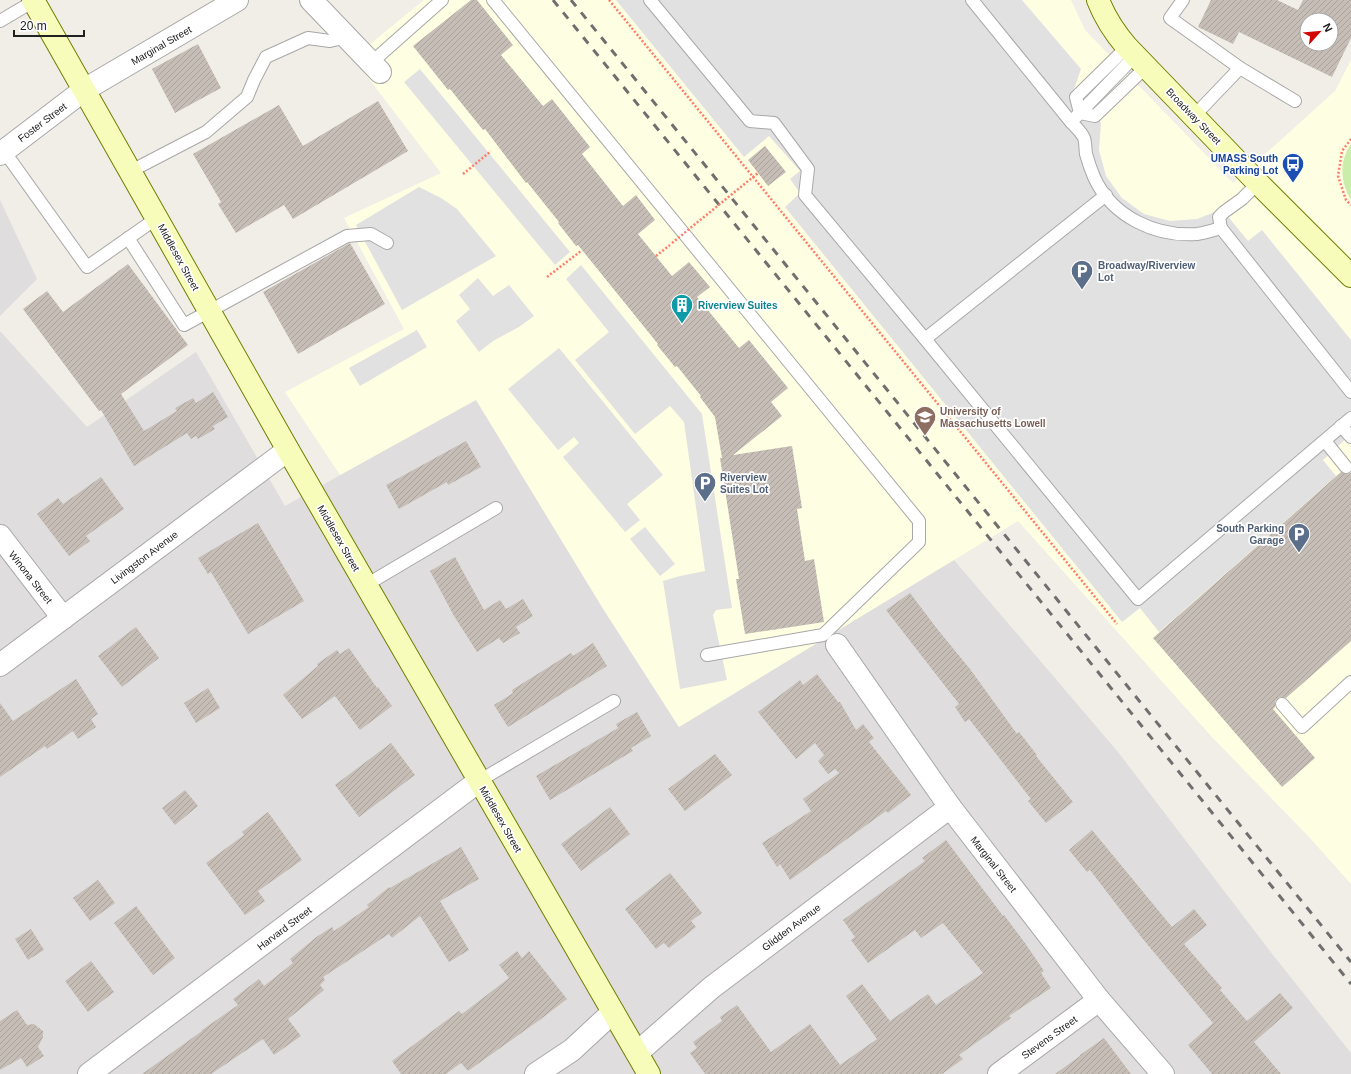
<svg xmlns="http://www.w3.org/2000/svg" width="1351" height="1074" viewBox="0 0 1351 1074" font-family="Helvetica,sans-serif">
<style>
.residential{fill:#dfdddd}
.education{fill:#feffe2}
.grass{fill:#caedab}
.parking{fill:#e1e1e1}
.building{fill:url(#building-hatch);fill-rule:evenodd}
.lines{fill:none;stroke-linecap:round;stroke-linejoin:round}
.service-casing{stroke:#a8a8a8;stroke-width:14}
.minor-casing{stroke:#a8a8a8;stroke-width:24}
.secondary-casing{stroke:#6f7f01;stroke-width:24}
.path{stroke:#ff7c6a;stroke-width:2.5;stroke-dasharray:2 2;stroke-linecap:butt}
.service{stroke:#fff;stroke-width:12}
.minor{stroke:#fff;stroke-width:22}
.secondary{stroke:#f8fcba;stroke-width:22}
.rail{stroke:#6f6f6f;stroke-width:3;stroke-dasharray:8 8;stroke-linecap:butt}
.path-bridge{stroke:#ff7c6a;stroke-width:2.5;stroke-dasharray:2 2;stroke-linecap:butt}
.labels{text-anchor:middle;stroke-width:3.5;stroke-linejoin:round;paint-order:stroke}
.street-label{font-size:10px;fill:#212121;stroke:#fff}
.transit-label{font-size:10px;font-weight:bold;fill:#164399;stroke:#fff;text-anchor:end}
.service-label{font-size:10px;font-weight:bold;fill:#4e5e75;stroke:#fff;text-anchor:start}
.culture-label{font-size:10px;font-weight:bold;fill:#0d838f;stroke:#fff;text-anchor:start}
.education-label{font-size:10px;font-weight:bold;fill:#785e54;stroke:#fff;text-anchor:start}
</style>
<defs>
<pattern id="building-hatch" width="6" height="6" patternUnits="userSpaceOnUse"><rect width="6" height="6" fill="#c6beb6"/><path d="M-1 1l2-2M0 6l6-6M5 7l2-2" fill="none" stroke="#aaa39c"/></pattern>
</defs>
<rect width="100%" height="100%" fill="#f1eee7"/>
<!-- residential -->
<g class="residential">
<polygon points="0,200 37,279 0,316"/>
<polygon points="0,331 87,427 196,352 285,506 476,399 602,607 679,727 954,560 1118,752 1273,955 1351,1053 1351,1074 0,1074"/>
</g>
<!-- education -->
<polygon class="education" points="424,0 1071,0 1085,30 1233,183 1335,91 1351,60 1351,884 1309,837 1211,736 1018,521 679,727 602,607 476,400 340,475 285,392 404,329 344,218 441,173 353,58"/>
<!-- grass -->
<path class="grass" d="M 1351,144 L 1351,200 C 1340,182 1339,161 1351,144 Z"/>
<!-- parking -->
<g class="parking">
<polygon points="616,0 1022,0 1081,69 1073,92 1101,123 1099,150 1106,176 1122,198 1144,214 1170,221 1197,219 1222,209 1248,241 1262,230 1351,340 1351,434 1323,460 1336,476 1159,632 1140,608 1122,622 785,207 800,193 790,179 800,171 769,136 744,157"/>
<polygon points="420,69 570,252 555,265 404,82"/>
<polygon points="419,187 441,198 457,209 496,256 402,310 356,225"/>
<polygon points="581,265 702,414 732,608 716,610 713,615 727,680 680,689 663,581 680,576 705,571 684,422 670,406 635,434 575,360 609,332 566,279"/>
<polygon points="478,278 493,296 509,285 534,316 519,327 493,341 479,352 456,321 470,309 459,295"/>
<polygon points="417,330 427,347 360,386 349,368"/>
<polygon points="559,348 663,475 627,504 640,520 625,532 563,457 579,443 574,437 558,450 508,389"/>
<polygon points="645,527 675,564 660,576 630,539"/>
</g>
<!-- building -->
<g class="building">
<polygon points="471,0 477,0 513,45 501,55 543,106 552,99 590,147 582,154 623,206 636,195 655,220 638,234 672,276 689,262 710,287 697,297 739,348 749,340 788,388 771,402 782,416 733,455 792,446 802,508 797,509 805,561 814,559 824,622 745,634 736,579 739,579 720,458 722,458 715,417 700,397 701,396 677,366 675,367 657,345 658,344 578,245 576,246 558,223 559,222 527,182 526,183 485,129 483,130 450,89 448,90 413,46"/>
<path d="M 1211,0 L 1277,0 L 1298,10 L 1303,0 L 1351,0 L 1351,38 L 1332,77 L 1239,32 L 1233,44 L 1198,27 ZM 1307,20 L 1331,20 L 1331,44 L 1307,44 Z"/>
<polygon points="198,44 221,88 175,113 152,69"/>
<polygon points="378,101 408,151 293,219 284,205 236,233 218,204 221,202 193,154 279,105 303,146"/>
<polygon points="765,146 786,172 768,186 748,160"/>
<polygon points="350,243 385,304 298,354 263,292"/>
<polygon points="128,264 188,345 121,394 144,431 177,411 175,408 193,398 196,403 213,392 228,417 213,426 215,429 198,439 196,436 191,439 187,433 134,466 101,410 99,411 23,309 47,291 63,312"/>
<polygon points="466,441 481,467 448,485 447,482 399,509 386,485"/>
<polygon points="1341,472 1347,474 1351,473 1351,641 1286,698 1280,697 1275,701 1275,707 1273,709 1315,758 1282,787 1153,638"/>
<polygon points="101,477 124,509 86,536 90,541 69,556 37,514 58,498 63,504"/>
<polygon points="258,523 304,601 248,634 211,572 208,574 198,558"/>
<polygon points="455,557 484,610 500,600 506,609 523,599 533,616 516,627 520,633 503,643 499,638 477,652 454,616 430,571"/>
<polygon points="910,593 938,630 970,669 1017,734 1019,732 1037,755 1036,756 1073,802 1046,823 1028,801 1031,799 969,719 965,722 955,707 959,704 886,610"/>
<polygon points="136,627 159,658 122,687 98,656"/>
<polygon points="593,643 607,666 508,727 494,705 513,693 512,690 571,653 573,656"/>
<polygon points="349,648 377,688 378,687 392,706 360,730 335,696 302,719 283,695 318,666 317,664 337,650 340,654"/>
<polygon points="817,674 838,702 840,702 856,730 863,724 874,738 869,742 911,795 888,813 886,811 790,880 780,864 777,867 762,843 811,811 803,799 839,773 835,769 828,774 818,761 824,755 815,743 796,759 758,712 800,680 803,685"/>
<polygon points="76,679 98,714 91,719 96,727 78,739 73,731 47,749 45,746 0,777 0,703 13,721"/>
<polygon points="208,688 220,708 196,723 184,703"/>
<polygon points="637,712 651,736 631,748 633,751 550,800 536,776 618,728 616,724"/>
<polygon points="391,743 415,775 359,817 335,785"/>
<polygon points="715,754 732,775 685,811 668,789"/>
<polygon points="185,790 198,806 175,825 162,808"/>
<polygon points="610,807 630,834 581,871 561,844"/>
<polygon points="268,812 302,860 258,891 265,901 245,915 206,863 244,835 242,832"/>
<polygon points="1092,830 1172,927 1194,909 1207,925 1184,944 1222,988 1220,990 1247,1021 1280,993 1293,1008 1254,1042 1281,1074 1212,1074 1188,1045 1213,1023 1142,938 1090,870 1087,872 1069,850"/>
<polygon points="946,840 1003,916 1004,915 1025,943 1044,971 1041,973 1051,988 1009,1016 1011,1018 959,1055 963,1059 942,1074 705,1074 690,1053 697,1048 693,1042 722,1021 720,1017 737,1005 771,1052 810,1024 840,1065 877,1039 846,996 862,984 890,1021 928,994 936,1005 983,973 943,923 921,938 915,930 868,963 851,940 855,937 843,920 925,861 922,858"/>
<polygon points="461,847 479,879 440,901 469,950 449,962 420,916 392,938 389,934 323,977 325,980 320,985 324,990 288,1019 301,1036 274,1055 263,1039 211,1074 142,1074 202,1031 202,1030 238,1005 233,999 259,979 264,986 293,963 290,959 315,938 332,927 334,931 369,907 367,905 389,887 390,888"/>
<polygon points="670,873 702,913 691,921 696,927 669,948 664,943 656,949 625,909"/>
<polygon points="98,880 115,903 90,921 73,898"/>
<polygon points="136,906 175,958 153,975 114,923"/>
<polygon points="31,929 44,950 28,960 15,939"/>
<polygon points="517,951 522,958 529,951 567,999 541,1019 468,1071 461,1063 446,1074 401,1074 392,1061 459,1011 462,1014 509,978 499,965"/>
<polygon points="91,961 114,992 88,1012 65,981"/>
<polygon points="17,1010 27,1025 34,1024 43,1031 43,1037 38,1047 44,1056 27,1067 21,1058 0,1070 0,1021"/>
<polygon points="1104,1038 1131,1074 1055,1074 1080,1056 1080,1055"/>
</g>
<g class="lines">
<!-- service casing -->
<g class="service-casing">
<g id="service">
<polyline points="493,0 919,521 919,542 823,635 707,655"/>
<polyline points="650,0 750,121 774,123 808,169 805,195 925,339 1138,599 1351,418"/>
<polyline points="972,0 1071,122"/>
<polyline points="1183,0 1170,18 1240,68 1194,116"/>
<polyline points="0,21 34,1"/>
<polyline points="1127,47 1076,97 1080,113 1095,116 1146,67"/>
<path d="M 1135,56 L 1071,122 C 1075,126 1080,131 1083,136 C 1086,140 1085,148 1086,154 C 1088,161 1091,170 1094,177 C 1112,217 1156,237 1197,234 C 1205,233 1214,230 1221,228"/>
<polyline points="372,62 442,0"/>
<polyline points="1240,68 1295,101"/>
<polyline points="4,151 87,267 157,218"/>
<polyline points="131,171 206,132 247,97 254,80 266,57 308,38 330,41 347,37"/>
<polyline points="1258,183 1242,199 1224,212 1219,217 1221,228 1351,392"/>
<polyline points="128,238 184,325 347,236 371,234 387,243"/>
<polyline points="925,339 1106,195"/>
<polyline points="1341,426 1351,437"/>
<polyline points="1325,441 1346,467"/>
<polyline points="366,585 496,508"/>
<polyline points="1282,704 1302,727 1351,682"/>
<polyline points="479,781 614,701"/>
</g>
</g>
<!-- minor casing -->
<g class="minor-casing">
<g id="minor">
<polyline points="311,0 380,72"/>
<polyline points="0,154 84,90 237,0"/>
<polyline points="0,536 63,618"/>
<polyline points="837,645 950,807 1099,1000 1163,1074"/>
<polyline points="0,665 288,450"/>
<polyline points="637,1053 711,988 950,807"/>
<polyline points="89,1074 479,781"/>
<polyline points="536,1074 572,1050 613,1012"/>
<polyline points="999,1074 1099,1000"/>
</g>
</g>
<!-- secondary casing -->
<g class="secondary-casing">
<g id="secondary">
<polyline points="33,0 288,450 649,1074"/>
<path d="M 1098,0 C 1105,18 1114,32 1127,47 L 1258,183 L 1351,276"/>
</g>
</g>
<!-- path -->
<g class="path">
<polyline points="609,0 1117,624"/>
<polyline points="1351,139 1342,151 1338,176 1346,200 1351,205"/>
<polyline points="463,174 491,151"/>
<polyline points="656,256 670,245"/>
<polyline points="547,277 581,251"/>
</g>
<!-- service -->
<use href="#service" class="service"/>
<!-- minor -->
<use href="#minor" class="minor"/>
<!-- secondary -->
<use href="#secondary" class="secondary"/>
<!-- rail -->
<g class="rail">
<polyline points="553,0 1351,984"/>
<polyline points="571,0 1351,962"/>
</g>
<!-- path-bridge -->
<polyline class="path-bridge" points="672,243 758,173"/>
</g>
<!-- icons -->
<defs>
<g id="bus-pin" transform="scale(1.15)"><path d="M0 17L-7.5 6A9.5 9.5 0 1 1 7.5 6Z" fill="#1a4fb4" stroke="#fff"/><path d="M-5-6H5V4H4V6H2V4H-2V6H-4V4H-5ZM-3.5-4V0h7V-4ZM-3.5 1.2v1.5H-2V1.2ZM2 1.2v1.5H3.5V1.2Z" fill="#fff"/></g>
<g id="parking-pin" transform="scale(1.15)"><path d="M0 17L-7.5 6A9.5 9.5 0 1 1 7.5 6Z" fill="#5c6f8a" stroke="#fff"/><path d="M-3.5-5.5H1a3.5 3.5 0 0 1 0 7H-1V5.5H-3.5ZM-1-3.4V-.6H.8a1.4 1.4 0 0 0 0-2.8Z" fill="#fff"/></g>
<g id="building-pin" transform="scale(1.15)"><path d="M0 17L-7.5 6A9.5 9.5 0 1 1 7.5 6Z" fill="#0f9aa8" stroke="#fff"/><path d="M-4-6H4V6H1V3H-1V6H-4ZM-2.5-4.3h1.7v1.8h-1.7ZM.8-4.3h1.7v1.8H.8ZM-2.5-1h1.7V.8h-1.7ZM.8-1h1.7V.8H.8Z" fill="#fff"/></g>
<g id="university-pin" transform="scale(1.15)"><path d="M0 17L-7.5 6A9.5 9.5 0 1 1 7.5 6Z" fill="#8d6e63" stroke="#fff"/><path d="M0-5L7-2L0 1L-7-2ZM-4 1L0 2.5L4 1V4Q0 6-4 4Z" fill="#fff"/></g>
</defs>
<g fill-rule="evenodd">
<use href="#bus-pin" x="1293" y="164"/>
<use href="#parking-pin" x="1082" y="271"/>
<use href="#building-pin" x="682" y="305"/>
<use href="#university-pin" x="925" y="417"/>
<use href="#parking-pin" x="705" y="483"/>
<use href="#parking-pin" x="1299" y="534"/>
</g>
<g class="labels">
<!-- street labels -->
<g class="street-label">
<text transform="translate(161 45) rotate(-30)" y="4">Marginal Street</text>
<text transform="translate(1194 116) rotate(46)" y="4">Broadway Street</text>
<text transform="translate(42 122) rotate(-37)" y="4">Foster Street</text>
<text transform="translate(179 257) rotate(61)" y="4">Middlesex Street</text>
<text transform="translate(339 538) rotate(60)" y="4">Middlesex Street</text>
<text transform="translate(144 557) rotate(-37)" y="4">Livingston Avenue</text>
<text transform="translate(31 577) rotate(52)" y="4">Winona Street</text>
<text transform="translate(501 819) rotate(60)" y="4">Middlesex Street</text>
<text transform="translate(994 864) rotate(52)" y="4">Marginal Street</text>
<text transform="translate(791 927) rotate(-37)" y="4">Glidden Avenue</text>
<text transform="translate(284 928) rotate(-37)" y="4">Harvard Street</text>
<text transform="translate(1049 1037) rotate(-36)" y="4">Stevens Street</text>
</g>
<!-- transit labels -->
<g class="transit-label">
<text x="1278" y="162">UMASS South<tspan x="1278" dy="12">Parking Lot</tspan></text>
</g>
<!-- service labels -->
<g class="service-label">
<text x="1098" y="269">Broadway/Riverview<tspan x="1098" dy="12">Lot</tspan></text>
<text x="720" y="481">Riverview<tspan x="720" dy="12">Suites Lot</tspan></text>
<text x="1284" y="532" text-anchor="end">South Parking<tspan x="1284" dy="12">Garage</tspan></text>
</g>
<!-- culture labels -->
<g class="culture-label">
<text x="698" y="309">Riverview Suites</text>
</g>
<!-- education labels -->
<g class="education-label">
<text x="940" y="415">University of<tspan x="940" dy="12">Massachusetts Lowell</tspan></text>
</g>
</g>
<!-- north arrow -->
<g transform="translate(1319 32) rotate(63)"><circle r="19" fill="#ffffff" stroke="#a6a6a6"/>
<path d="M0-3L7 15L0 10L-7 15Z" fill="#d10400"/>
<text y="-6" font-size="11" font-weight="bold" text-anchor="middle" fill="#212121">N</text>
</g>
<!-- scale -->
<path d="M14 30v6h70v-6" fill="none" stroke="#212121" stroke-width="2"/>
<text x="20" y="30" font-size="12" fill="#212121" stroke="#ffffff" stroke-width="3" paint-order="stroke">20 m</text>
</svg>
